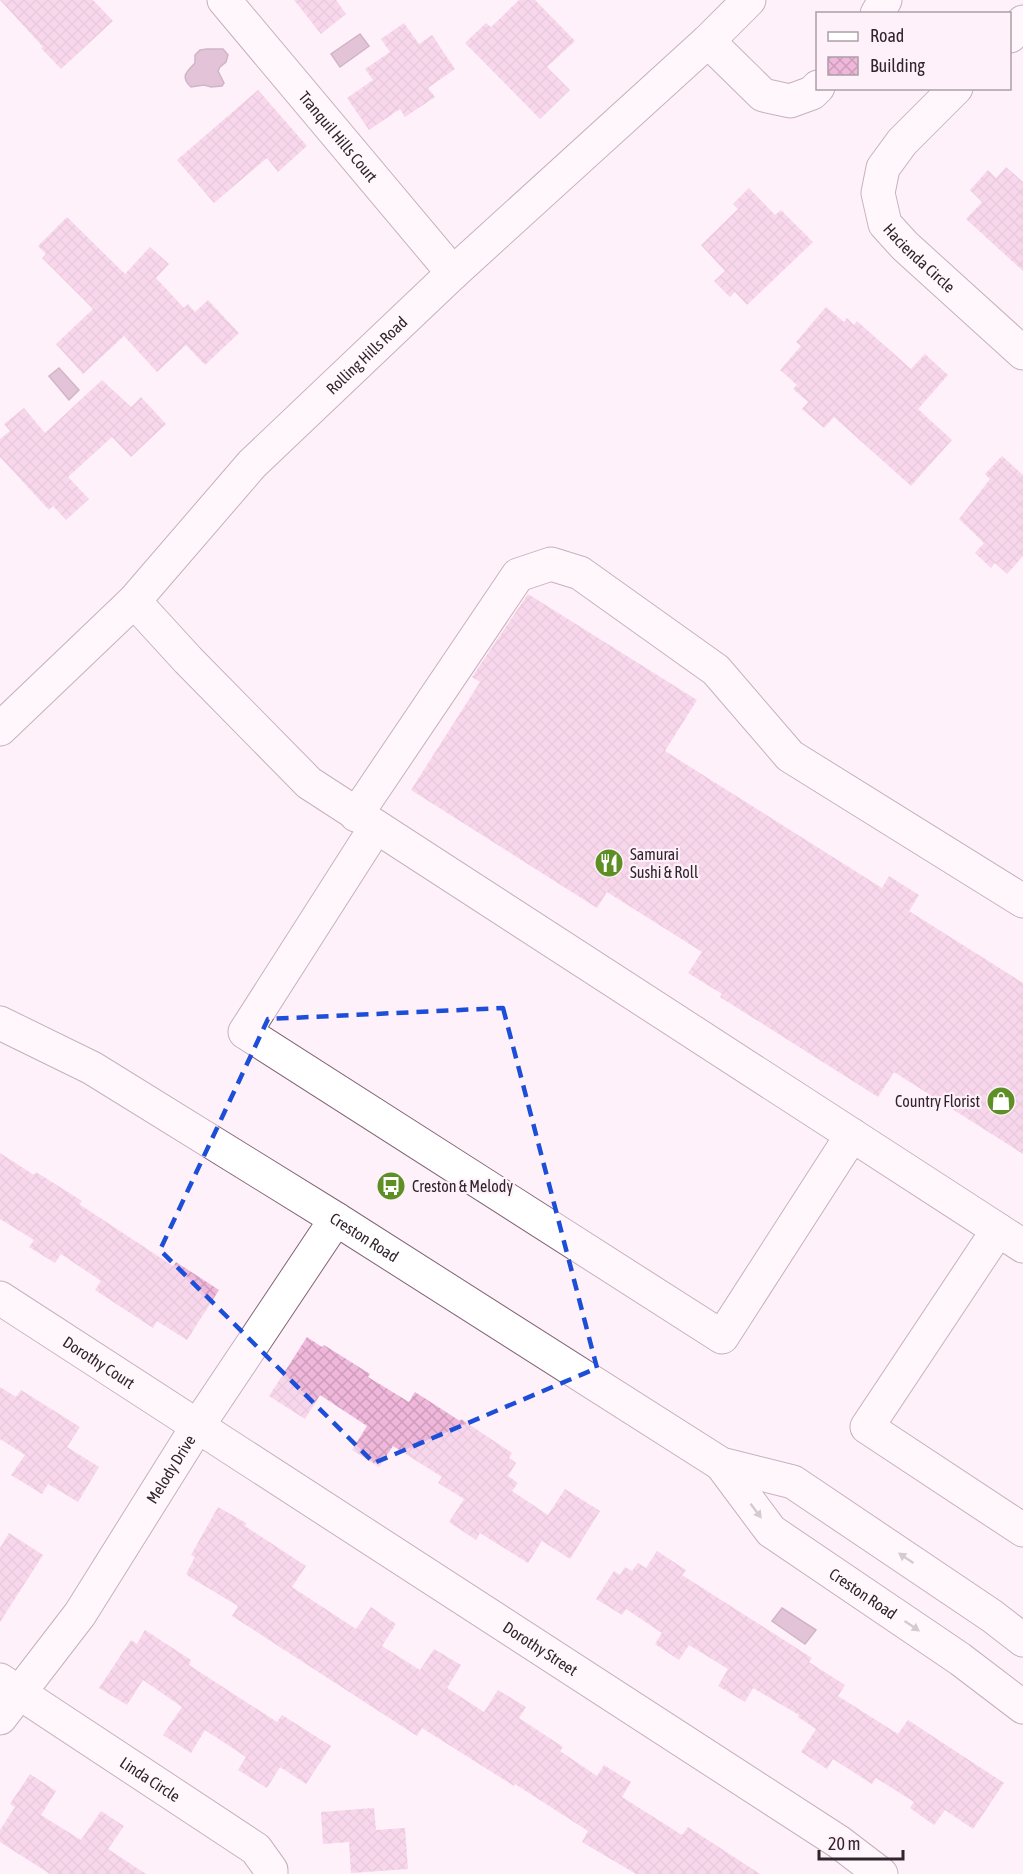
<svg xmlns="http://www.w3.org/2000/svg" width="1023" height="1874" viewBox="0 0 1023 1874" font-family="'Asap Condensed',sans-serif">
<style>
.water{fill:#c28dae;stroke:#966e87;stroke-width:1.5}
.building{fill:url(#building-cross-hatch)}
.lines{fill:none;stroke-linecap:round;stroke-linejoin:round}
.minor-casing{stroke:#826476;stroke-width:35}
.major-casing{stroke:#826476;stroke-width:35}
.minor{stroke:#fff;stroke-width:33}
.major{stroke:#fff;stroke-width:33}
.oneway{fill:#a29ca0}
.marked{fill:none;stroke:#1d4ed8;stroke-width:4.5;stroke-dasharray:12 8;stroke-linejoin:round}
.labels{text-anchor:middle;stroke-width:4.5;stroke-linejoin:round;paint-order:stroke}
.street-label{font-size:16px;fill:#31242c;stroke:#fff1f9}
.poi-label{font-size:16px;fill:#31242c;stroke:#fff1f9;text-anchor:start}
</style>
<defs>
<pattern id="building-cross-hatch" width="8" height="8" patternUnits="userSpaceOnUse" patternTransform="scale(1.5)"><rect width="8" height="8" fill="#efb7da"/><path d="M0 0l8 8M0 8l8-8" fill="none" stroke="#cd9dbb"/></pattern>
</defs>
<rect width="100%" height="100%" fill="#fff1f9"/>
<!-- water -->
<g class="water">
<polygon points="360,34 369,46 340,67 331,54"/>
<path d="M 207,49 L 223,49 L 228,55 L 226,62 L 220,67 L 218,71 L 224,83 L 222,86 L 211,87 L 204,85 L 191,87 C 179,76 188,71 195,63 L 195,55 L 200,50 Z"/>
<polygon points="59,368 79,390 69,400 49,376"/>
<polygon points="782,1608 816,1630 805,1644 772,1621"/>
</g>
<!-- building -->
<g class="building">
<polygon points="0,0 93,0 113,21 61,69 41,48 43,47"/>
<polygon points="294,0 336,0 346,14 321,34"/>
<polygon points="519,0 535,0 575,41 547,67 570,90 540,119 465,43 486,23 491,27"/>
<polygon points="404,23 419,44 432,35 455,69 428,88 435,97 405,117 400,109 369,130 347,98 373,80 365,69 390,52 381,39"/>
<polygon points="258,90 307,146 278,172 267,158 214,203 177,160"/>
<polygon points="1006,167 1023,182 1023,271 966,219 982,202 970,190 988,170 996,178"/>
<polygon points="749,188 775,215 781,210 813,242 747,305 735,292 730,297 714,281 725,271 701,245 738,209 733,204"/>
<polygon points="67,217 125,274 150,247 169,264 156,278 184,308 188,304 195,312 208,300 239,333 205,365 186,345 157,372 124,336 83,374 56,344 93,309 42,258 46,254 38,246"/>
<polygon points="826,307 844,322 847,318 854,325 857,321 911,369 925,354 948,375 918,409 952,440 911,486 834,417 824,428 802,409 808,402 793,389 797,385 780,370 801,346 796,342"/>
<polygon points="102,380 131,407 141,397 166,424 131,457 112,437 68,477 89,499 66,520 53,506 49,510 0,457 0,439 10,431 4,424 24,408 45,433"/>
<polygon points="1002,456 1023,475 1023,556 1007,574 995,563 991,568 975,553 984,543 959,519 990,479 985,474"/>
<polygon points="528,594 697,700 665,751 882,888 889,876 919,895 909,911 1023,983 1023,1154 894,1072 878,1097 720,997 722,994 688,973 702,952 607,892 597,908 411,790 480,682 472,677"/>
<polygon points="0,1153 34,1175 36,1172 82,1201 79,1204 173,1266 176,1262 219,1290 187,1340 157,1321 153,1328 95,1290 101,1281 61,1254 55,1263 29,1247 34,1240 0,1219"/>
<polygon points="307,1337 322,1347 324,1345 370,1374 368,1377 409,1402 415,1392 460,1421 461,1419 512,1453 509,1458 516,1463 508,1476 518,1483 512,1491 548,1515 565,1489 600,1511 570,1559 542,1541 528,1563 480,1533 476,1540 449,1522 464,1499 438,1483 442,1477 393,1446 379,1467 352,1450 367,1426 320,1395 305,1419 269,1396"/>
<polygon points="0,1387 16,1397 21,1390 80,1427 67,1447 99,1467 78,1502 48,1484 42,1494 11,1475 25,1455 0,1439"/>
<polygon points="218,1507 246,1523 245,1526 306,1566 292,1587 356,1629 371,1607 396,1624 382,1646 420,1670 434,1649 461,1665 447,1688 484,1712 498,1690 526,1707 519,1718 563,1747 560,1751 597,1776 604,1765 631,1782 622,1797 682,1835 688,1827 760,1874 636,1874 582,1842 588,1831 515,1784 514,1786 422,1728 417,1736 232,1616 238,1606 188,1576 188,1575 186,1574 195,1557 191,1555"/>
<polygon points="9,1533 43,1555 0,1622 0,1548"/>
<polygon points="657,1551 686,1570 682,1575 812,1658 809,1662 845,1685 838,1696 898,1734 908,1720 1004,1783 973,1829 945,1810 934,1825 910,1808 914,1802 876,1778 872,1784 833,1759 827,1769 801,1752 816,1729 798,1717 799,1715 753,1688 745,1702 718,1686 728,1669 689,1645 679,1660 655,1644 662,1633 626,1609 622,1615 596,1599 614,1571 620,1575 625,1567 632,1571 638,1563 646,1568"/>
<polygon points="145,1630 191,1660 189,1665 277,1722 282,1715 331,1746 306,1784 280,1767 267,1788 238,1770 246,1757 205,1730 191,1753 163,1735 182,1707 143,1680 127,1705 99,1688 131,1640 137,1644"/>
<polygon points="30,1774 56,1791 41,1815 81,1840 101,1811 124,1826 108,1849 146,1874 50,1874 0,1842 0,1830 15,1807 10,1804"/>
<polygon points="374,1808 376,1830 405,1828 408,1869 351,1873 349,1842 323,1844 321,1812"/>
</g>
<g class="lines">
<!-- minor casing -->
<g class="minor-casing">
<g id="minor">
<path id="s1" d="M 224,0 L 453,273"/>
<polyline points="877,14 885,0"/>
<polyline points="1010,36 1023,22"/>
<polyline points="708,41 763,95 790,101 812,93 818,87"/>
<path id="s2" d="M 956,88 L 902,142 L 883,168 L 878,193 L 885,224 L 905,246 L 1023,353"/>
<polyline points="134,601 188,660 309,783 1023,1246"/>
<path id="s3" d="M 0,729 L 134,601 L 252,464 L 453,273 L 708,41 L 749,0"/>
<polyline points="356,815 518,575 551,564 580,573 716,670 790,756 1023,901"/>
<polyline points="376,827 245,1032 722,1337 852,1135"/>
<polyline points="998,1230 867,1427 1023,1530"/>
<path id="s4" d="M 0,1298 L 839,1842 L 881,1874"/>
<path id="s5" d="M 0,1680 L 256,1849 L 271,1870 L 271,1874"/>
<path id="s6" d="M 0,1718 L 80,1614 L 197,1427 L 336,1219"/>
</g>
</g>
<!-- major casing -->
<g class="major-casing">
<g id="major">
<path id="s7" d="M 0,1023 L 92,1068 L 336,1219 L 721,1464 L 793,1482 L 992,1616 L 1023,1640"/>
<path id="s8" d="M 721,1464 L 771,1531 L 960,1659 L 1023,1707"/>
</g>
</g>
<!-- minor -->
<use href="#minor" class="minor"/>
<!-- major -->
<use href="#major" class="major"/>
</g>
<!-- one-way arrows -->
<defs><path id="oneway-solid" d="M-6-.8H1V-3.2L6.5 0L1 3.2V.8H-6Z" transform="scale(1.5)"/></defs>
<g class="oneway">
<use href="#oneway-solid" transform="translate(756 1511) rotate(53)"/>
<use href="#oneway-solid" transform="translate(906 1558) rotate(-146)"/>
<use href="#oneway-solid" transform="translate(912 1626) rotate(34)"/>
</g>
<!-- marked area -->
<path d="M0 0H1023V1874H0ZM 503,1008 L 597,1368 L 374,1463 L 160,1250 L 268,1019 Z" fill="#fff1f9" fill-opacity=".55" fill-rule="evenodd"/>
<path class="marked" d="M 503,1008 L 597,1368 L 374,1463 L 160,1250 L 268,1019 Z"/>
<!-- icons -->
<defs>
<g id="restaurant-disc" transform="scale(1.5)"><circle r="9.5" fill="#5e8f25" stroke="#fff1f9"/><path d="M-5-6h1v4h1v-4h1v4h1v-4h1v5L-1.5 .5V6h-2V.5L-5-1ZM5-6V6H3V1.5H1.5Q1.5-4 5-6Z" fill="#fff"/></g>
<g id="shop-disc" transform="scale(1.5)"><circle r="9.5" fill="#5e8f25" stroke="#fff1f9"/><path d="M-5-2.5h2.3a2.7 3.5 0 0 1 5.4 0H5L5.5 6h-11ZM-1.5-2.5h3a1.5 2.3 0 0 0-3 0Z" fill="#fff"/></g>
<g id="bus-disc" transform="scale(1.5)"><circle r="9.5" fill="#5e8f25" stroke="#fff1f9"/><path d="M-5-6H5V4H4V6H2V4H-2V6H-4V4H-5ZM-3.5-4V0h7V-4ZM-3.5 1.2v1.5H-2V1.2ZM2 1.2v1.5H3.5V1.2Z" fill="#fff"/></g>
</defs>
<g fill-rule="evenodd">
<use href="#restaurant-disc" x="609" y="863"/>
<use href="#shop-disc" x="1001" y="1101"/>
<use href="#bus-disc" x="391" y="1186"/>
</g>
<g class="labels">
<!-- street labels -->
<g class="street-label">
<text dy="6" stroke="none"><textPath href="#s1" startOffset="178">Tranquil Hills Court</textPath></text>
<text dy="6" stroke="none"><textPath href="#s2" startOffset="214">Hacienda Circle</textPath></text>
<text dy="6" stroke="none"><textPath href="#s3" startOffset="524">Rolling Hills Road</textPath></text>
<text dy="6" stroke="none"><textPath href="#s7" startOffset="423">Creston Road</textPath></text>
<text dy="6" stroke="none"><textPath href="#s4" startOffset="118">Dorothy Court</textPath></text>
<text dy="6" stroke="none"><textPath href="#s6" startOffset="302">Melody Drive</textPath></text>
<text dy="6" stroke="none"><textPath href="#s8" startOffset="195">Creston Road</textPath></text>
<text dy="6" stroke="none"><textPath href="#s4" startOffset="644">Dorothy Street</textPath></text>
<text dy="6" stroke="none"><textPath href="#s5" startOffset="180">Linda Circle</textPath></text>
</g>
<!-- poi labels -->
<g class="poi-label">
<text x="630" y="860">Samurai<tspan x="630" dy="18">Sushi &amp; Roll</tspan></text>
<text x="980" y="1107" text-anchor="end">Country Florist</text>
<text x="412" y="1192">Creston &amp; Melody</text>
</g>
</g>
<!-- legend -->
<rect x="816" y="12" width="195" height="78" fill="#fff1f9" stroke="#ad9fa7" stroke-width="1.5"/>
<rect x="828" y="32" width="30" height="9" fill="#ffffff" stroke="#ad9fa7" stroke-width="1.5"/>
<text x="870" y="42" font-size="18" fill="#31242c">Road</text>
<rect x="828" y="57" width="30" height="18" fill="url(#building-cross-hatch)" stroke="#ad9fa7" stroke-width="1.5"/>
<text x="870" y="72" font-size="18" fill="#31242c">Building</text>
<!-- scale -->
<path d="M819 1850v9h84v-9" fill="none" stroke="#31242c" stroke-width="3"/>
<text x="828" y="1850" font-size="18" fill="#31242c" stroke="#fff1f9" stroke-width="4.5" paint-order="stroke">20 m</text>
</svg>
